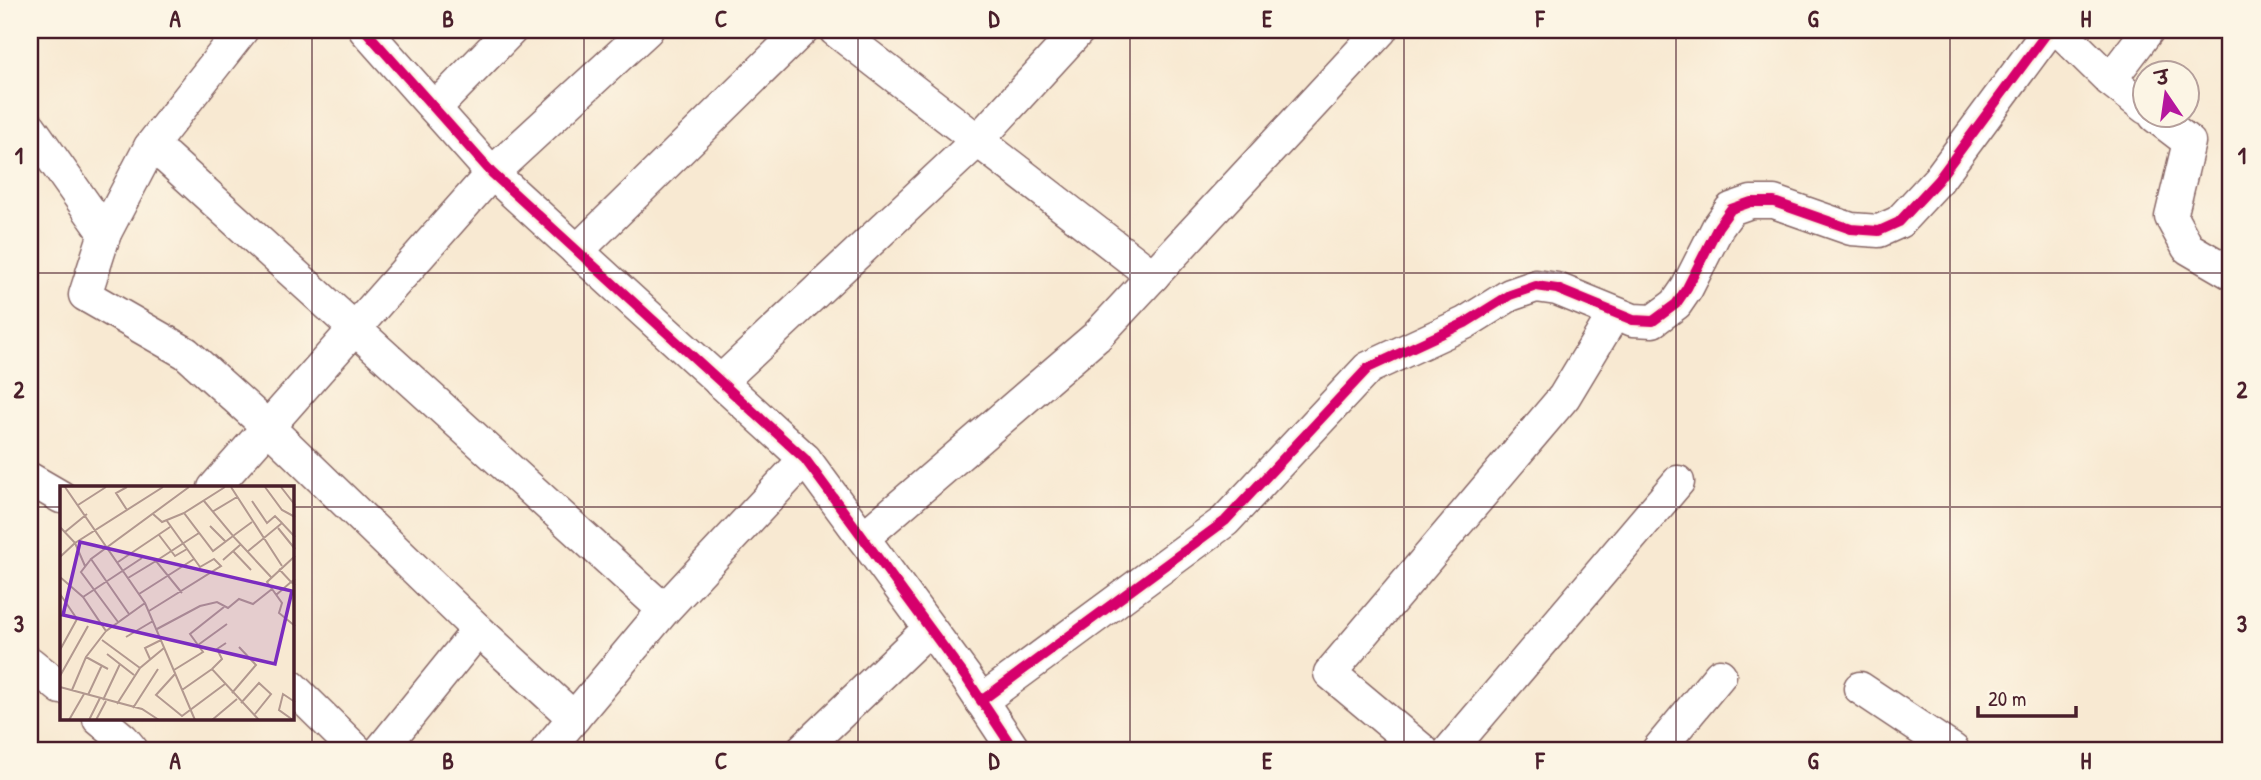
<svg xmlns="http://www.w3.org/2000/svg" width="2261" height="780" viewBox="0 0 2261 780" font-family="'Patrick Hand','Playpen Sans Deva',sans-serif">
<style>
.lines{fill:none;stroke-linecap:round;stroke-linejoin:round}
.minor-casing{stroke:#876665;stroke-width:35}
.minor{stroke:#fff;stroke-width:32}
.cycleway-casing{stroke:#fcf5e5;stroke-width:15}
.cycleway{stroke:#d6006c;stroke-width:10}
.grid{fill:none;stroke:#4a1f2b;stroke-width:2;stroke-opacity:0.55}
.inset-road{fill:none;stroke:#b2988f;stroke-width:2}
.view{fill:#7b2cbf;fill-opacity:0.15;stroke:#7b2cbf;stroke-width:3.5}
.inset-edge{fill:none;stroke:#4a1f2b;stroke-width:3.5}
.neatline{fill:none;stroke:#4a1f2b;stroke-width:2.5}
.grid-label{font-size:23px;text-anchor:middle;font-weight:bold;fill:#4a1f2b}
</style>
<rect width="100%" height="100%" fill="#fcf5e5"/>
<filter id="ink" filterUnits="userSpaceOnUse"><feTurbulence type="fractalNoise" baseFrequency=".0143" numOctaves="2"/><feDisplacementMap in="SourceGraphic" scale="14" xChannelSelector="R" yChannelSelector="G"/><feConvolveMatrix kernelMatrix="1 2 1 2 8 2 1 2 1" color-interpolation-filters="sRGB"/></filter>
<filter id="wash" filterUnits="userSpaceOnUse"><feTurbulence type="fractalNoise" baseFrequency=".00686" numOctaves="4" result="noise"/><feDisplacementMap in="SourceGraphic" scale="28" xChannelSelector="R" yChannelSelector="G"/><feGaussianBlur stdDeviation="1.57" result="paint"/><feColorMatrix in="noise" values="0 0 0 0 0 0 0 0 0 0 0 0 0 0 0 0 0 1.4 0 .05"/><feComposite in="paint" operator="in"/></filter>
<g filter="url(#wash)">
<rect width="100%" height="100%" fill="#f8e9d2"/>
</g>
<g filter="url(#ink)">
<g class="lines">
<!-- minor casing -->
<g class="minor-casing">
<g id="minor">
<polyline points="242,30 150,147 167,158 664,610"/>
<polyline points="365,30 492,173 805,459 967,679 1014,750"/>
<polyline points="835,30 1153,276"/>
<polyline points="2059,30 2110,80 2146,108"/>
<polyline points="2110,80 2148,30"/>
<polyline points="435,108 511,30"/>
<polyline points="2155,116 2189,142 2171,217 2188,248 2231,273"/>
<polyline points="30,127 105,233"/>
<polyline points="150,147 105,233 85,295 186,353 269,428 478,630 574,718"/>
<polyline points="577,251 802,30"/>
<polyline points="720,382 978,140 1079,30"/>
<polyline points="30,479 61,497"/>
<polyline points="214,488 492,173 647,30"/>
<polyline points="863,538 1096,337 1381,30"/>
<polyline points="30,663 61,688"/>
<polyline points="292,687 356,750"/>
<polyline points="1860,688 1953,750"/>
<polyline points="981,701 1225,521 1368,368 1465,323 1510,295 1536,286 1557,289 1633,320 1653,321 1676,304 1687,288 1718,227 1731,209 1751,202 1774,202 1851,229 1879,231 1899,222 1938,180 2049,30"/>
<polyline points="99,719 123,739 132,750"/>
<polyline points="381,750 478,630"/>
<polyline points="547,750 664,610 805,459"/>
<polyline points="802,750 929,629"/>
<polyline points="1422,750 1330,673 1564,397 1614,314"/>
<polyline points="1450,750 1678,482"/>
<polyline points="1658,750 1720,675"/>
</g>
</g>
<!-- minor -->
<use href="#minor" class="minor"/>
<!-- cycleway casing -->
<g class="cycleway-casing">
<g id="cycleway">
<polyline points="365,30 492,173 805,459 967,679 1014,750"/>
<polyline points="981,701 1225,521 1368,368 1465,323 1510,295 1536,286 1557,289 1633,320 1653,321 1676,304 1687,288 1718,227 1731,209 1751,202 1774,202 1851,229 1879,231 1899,222 1938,180 2049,30"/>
</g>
</g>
<!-- cycleway -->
<use href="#cycleway" class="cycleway"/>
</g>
</g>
<!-- grid -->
<path class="grid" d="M 312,30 L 312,750M 584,30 L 584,750M 858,30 L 858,750M 1130,30 L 1130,750M 1404,30 L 1404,750M 1676,30 L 1676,750M 1950,30 L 1950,750M 30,273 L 2231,273M 30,507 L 61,507M 292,507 L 2231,507"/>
<!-- overview -->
<g transform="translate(60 486)">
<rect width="234" height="234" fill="#f8e9d2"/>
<path class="inset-road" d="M 5,1 L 85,117 L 135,234M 171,1 L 222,80M 205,1 L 222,24 L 235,31M 221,1 L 235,19M 144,15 L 173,50 L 192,36M 192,15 L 207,37 L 215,30 L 222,37M 18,19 L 46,1M 67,24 L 56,7 L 67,1M 152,26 L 177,11M 124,27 L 165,1M 93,28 L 102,36 L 124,27 L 153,65 L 173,50 L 211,91M 150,40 L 165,55M 0,41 L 15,57 L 103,1M 218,42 L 235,63M 5,46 L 27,28M 99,49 L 115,70 L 127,63M 173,65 L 191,84M 187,66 L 222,37 L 235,51M 235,70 L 207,96 L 222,117 L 219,127 L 235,140M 0,71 L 15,57 L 25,80M 31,73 L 21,86 L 58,136M 163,74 L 180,59M 96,75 L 139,47M 58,76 L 110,41M 219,83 L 231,96 L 235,93M 0,91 L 23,111 L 46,145 L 85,117M 68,92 L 96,75 L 122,107M 0,108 L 17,133 L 0,164M 79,108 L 134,73M 216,109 L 231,96 L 235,99M 23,111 L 82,72M 89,125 L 161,80 L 154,73 L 140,81 L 107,35M 69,128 L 31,73 L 129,1M 97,143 L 140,120 L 157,116 L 168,122 L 179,113 L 193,118 L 212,103M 66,151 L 93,135M 42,154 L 80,182M 138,159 L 167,138M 47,168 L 74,189M 26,171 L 48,183M 90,173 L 85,162 L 101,154M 152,183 L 162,173 L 157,163 L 166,157M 114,184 L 143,166 L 130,148 L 164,121M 115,188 L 96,209 L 122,230 L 165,198M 0,190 L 28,140M 0,201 L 82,223 L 99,234M 12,204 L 26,171 L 46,145M 122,204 L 152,183 L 199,234M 172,207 L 196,179 L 179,161M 28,209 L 42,179M 43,214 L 60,178M 181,217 L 199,197 L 211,208 L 195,228M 57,218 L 80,182 L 104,162M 73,222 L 98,183M 9,234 L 24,208M 29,234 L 40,212M 36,234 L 46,215M 152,234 L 177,213M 233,234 L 219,224 L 223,208 L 235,216"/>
<path class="view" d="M 20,56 L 232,105 L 215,178 L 3,129 Z"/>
<rect width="234" height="234" class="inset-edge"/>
</g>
<!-- margin -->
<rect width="2261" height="780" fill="none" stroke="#fcf5e5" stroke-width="77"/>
<!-- north arrow -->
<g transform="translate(2166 94) rotate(347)"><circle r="33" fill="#fcf5e5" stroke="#b59f9b" stroke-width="2"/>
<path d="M0-5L12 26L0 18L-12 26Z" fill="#b5179e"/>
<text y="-10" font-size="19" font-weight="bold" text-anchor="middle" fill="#4a1f2b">उ</text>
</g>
<!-- scale -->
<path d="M1978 706v10h98v-10" fill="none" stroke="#4a1f2b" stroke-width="3.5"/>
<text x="1988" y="706" font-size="21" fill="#4a1f2b" stroke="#fcf5e5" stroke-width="5" paint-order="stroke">20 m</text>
<rect x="38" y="38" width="2184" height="704" class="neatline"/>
<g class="grid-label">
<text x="175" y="27">A</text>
<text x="448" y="27">B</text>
<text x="721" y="27">C</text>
<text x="994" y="27">D</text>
<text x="1267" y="27">E</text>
<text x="1540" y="27">F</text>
<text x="1813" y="27">G</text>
<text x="2086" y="27">H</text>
<text x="19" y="164">1</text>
<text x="2242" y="164">1</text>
<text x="19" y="398">2</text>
<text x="2242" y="398">2</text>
<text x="19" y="632">3</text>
<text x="2242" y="632">3</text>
<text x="175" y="769">A</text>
<text x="448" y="769">B</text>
<text x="721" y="769">C</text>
<text x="994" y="769">D</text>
<text x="1267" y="769">E</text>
<text x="1540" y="769">F</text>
<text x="1813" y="769">G</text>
<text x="2086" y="769">H</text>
</g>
</svg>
